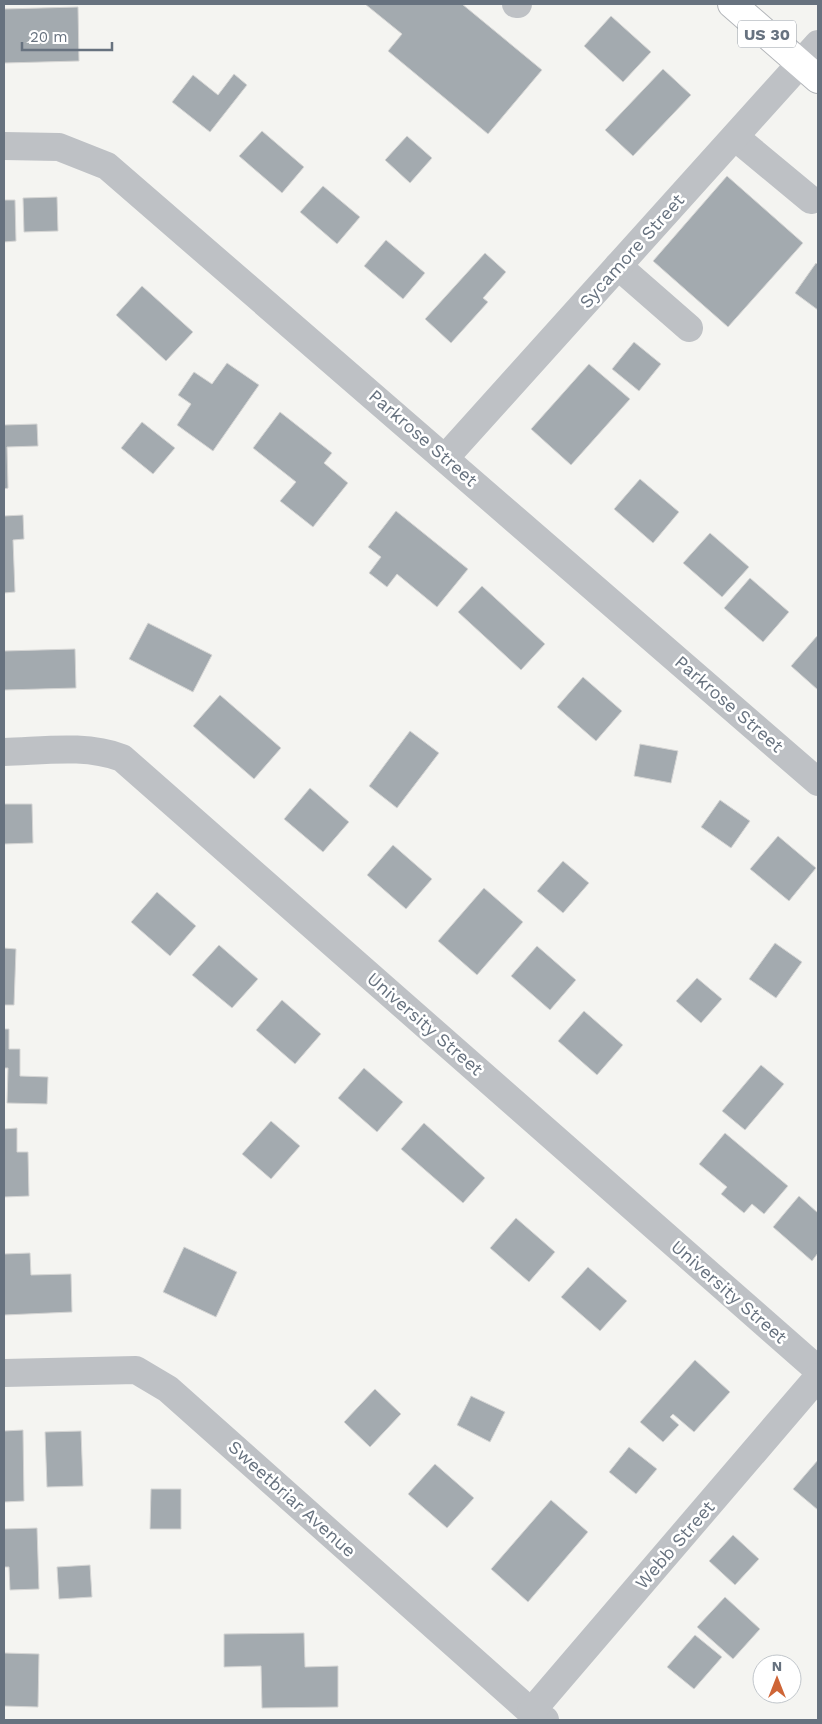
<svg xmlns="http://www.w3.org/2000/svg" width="822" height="1724" viewBox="0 0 822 1724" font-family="'Work Sans',sans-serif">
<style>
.building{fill:#a3aaaf;stroke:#d5d5d4}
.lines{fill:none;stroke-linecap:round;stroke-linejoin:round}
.major-casing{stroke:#b2b5b9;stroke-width:30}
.minor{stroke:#bec1c5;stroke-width:28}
.major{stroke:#fff;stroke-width:28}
.labels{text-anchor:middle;stroke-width:5;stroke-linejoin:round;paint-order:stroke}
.shield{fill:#fff;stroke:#959ca5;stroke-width:1}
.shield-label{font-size:16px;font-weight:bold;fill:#67727f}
.street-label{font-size:18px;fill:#67727f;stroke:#fff}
</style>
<rect width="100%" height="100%" fill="#f4f4f1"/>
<!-- building -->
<g class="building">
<polygon points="365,4 462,4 542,70 488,134 388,51 402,34"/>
<polygon points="78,7 79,61 4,63 4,9"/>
<polygon points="611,16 651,52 623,82 584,46"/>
<polygon points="663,69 691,95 633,156 605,130"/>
<polygon points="234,74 247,85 210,132 172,102 193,75 218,95"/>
<polygon points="262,131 304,167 282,193 239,156"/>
<polygon points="407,136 432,158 410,183 385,160"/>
<polygon points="727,176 803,243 728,327 653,261"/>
<polygon points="323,186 360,217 337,244 300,212"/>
<polygon points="57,197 58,231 24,232 23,198"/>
<polygon points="4,200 15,200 16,241 4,242"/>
<polygon points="386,240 425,273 403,299 364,266"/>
<polygon points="485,253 506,272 483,298 488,302 451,343 425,319"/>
<polygon points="816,263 818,265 818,310 795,293"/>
<polygon points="142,286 193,332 166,361 116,315"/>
<polygon points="634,342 661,364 639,391 612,369"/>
<polygon points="227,363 259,385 213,451 177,425 191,404 178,395 194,372 212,384"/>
<polygon points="589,364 630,399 571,465 531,429"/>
<polygon points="280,412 332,453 324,463 348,483 313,527 280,501 296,482 253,448"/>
<polygon points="142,422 175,448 153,474 121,448"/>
<polygon points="37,424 38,446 7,447 8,488 4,489 4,425"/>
<polygon points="640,479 679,512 653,543 614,509"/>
<polygon points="396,511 468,569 437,607 397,574 387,587 369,573 381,557 368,547"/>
<polygon points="23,515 24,539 13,540 15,592 4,593 4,516"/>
<polygon points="710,533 749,567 722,597 683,563"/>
<polygon points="750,578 789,612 763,642 724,608"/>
<polygon points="482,586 545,644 521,670 458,612"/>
<polygon points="148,623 212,655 193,692 129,659"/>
<polygon points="817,636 818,637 818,690 791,666"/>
<polygon points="75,649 76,688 4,690 4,651"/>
<polygon points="583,677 622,711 596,741 557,707"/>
<polygon points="220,695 281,748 254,779 193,726"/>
<polygon points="410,731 439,753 397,808 369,786"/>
<polygon points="640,744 678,751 671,783 634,776"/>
<polygon points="310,788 349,822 323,852 284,819"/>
<polygon points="720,800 750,821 731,848 701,827"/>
<polygon points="4,804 32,804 33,843 4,844"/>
<polygon points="778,836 816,868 789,901 750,869"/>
<polygon points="393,845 432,879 406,909 367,875"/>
<polygon points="563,861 589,883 563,913 537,891"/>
<polygon points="484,888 523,922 477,975 438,941"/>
<polygon points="157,892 196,926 170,956 131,922"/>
<polygon points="775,943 802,962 776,998 749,979"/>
<polygon points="219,945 258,979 232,1008 192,975"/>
<polygon points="537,946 576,980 550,1010 511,976"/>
<polygon points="4,948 16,949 14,1005 4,1005"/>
<polygon points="697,978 722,999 701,1023 676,1001"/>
<polygon points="282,1000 321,1034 295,1064 256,1030"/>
<polygon points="584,1011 623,1045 597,1075 558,1041"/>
<polygon points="4,1029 9,1029 9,1049 20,1049 20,1076 48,1077 47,1104 7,1103 8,1068 4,1068"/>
<polygon points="761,1065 784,1084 745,1130 722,1111"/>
<polygon points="364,1068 403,1102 377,1132 338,1098"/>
<polygon points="271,1121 300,1146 271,1179 242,1154"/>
<polygon points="424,1123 485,1178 463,1203 401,1149"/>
<polygon points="17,1128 17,1152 28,1152 29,1196 4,1197 4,1129"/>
<polygon points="725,1133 788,1186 764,1214 752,1204 744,1213 721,1194 727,1187 699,1164"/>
<polygon points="799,1196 818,1213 818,1253 812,1261 773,1227"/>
<polygon points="516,1218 555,1252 529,1282 490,1248"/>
<polygon points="184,1247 237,1272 216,1317 163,1292"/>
<polygon points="30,1253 31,1275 71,1274 72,1312 4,1315 4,1254"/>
<polygon points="588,1267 627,1301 600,1331 561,1297"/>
<polygon points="695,1360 730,1392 694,1432 673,1414 670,1417 679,1425 663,1442 640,1422"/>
<polygon points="375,1389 401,1414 370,1447 344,1422"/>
<polygon points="471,1396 505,1412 490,1442 457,1425"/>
<polygon points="23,1430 24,1501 4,1502 4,1431"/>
<polygon points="81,1431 83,1486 47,1487 45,1432"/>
<polygon points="629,1447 657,1469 636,1494 609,1472"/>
<polygon points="818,1460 818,1510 793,1489"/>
<polygon points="435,1464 474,1498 447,1528 408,1494"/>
<polygon points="151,1489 181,1489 181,1529 150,1529"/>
<polygon points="551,1500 588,1532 528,1602 491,1569"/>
<polygon points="37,1528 39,1589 10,1590 9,1567 4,1567 4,1529"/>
<polygon points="733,1535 759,1559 735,1585 709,1561"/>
<polygon points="90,1565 92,1597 59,1599 57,1567"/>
<polygon points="725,1597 760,1629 733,1659 697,1627"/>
<polygon points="304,1633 305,1667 338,1666 338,1707 262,1708 261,1666 224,1667 224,1634"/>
<polygon points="695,1635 722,1657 694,1689 667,1667"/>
<polygon points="4,1653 39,1654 38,1707 4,1706"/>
</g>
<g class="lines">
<!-- major casing -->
<g class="major-casing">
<polyline id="major" points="732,4 818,79"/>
</g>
<!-- minor -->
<g class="minor">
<polyline points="516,4 518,4"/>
<polyline points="735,137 811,200"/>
<polyline points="4,146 59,147 107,166 818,782"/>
<polyline points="618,266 689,328"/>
<polyline points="445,458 818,44"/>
<path d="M 4,752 C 43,751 85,744 122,758 L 818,1370"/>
<polyline points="4,1373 136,1370 168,1389 531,1712 545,1720"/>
<polyline points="531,1712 818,1377"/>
</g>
<!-- major -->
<use href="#major" class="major"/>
</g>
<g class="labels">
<!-- shield labels -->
<rect class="shield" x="738" y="20.5" width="58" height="27" rx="4"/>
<g class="shield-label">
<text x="767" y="40">US 30</text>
</g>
<!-- street labels -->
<g class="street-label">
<text transform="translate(632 251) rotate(-48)" y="6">Sycamore Street</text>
<text transform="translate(423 438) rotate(41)" y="6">Parkrose Street</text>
<text transform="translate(729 704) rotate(41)" y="6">Parkrose Street</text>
<text transform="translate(425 1024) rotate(41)" y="6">University Street</text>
<text transform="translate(729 1292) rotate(41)" y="6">University Street</text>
<text transform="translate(292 1499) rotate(42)" y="6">Sweetbriar Avenue</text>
<text transform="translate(675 1545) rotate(-49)" y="6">Webb Street</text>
</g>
</g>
<!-- border -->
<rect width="822" height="1724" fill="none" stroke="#67727f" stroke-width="10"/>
<!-- north arrow -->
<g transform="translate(777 1679)"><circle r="24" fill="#ffffff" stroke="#c2c7cc"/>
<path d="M0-4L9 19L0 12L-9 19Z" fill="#ce6537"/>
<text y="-8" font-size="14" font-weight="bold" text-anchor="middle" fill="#67727f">N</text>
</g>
<!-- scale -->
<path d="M22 42v8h90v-8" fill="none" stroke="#67727f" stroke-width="2.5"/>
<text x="30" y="42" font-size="15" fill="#67727f" stroke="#ffffff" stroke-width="4" paint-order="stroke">20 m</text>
</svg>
